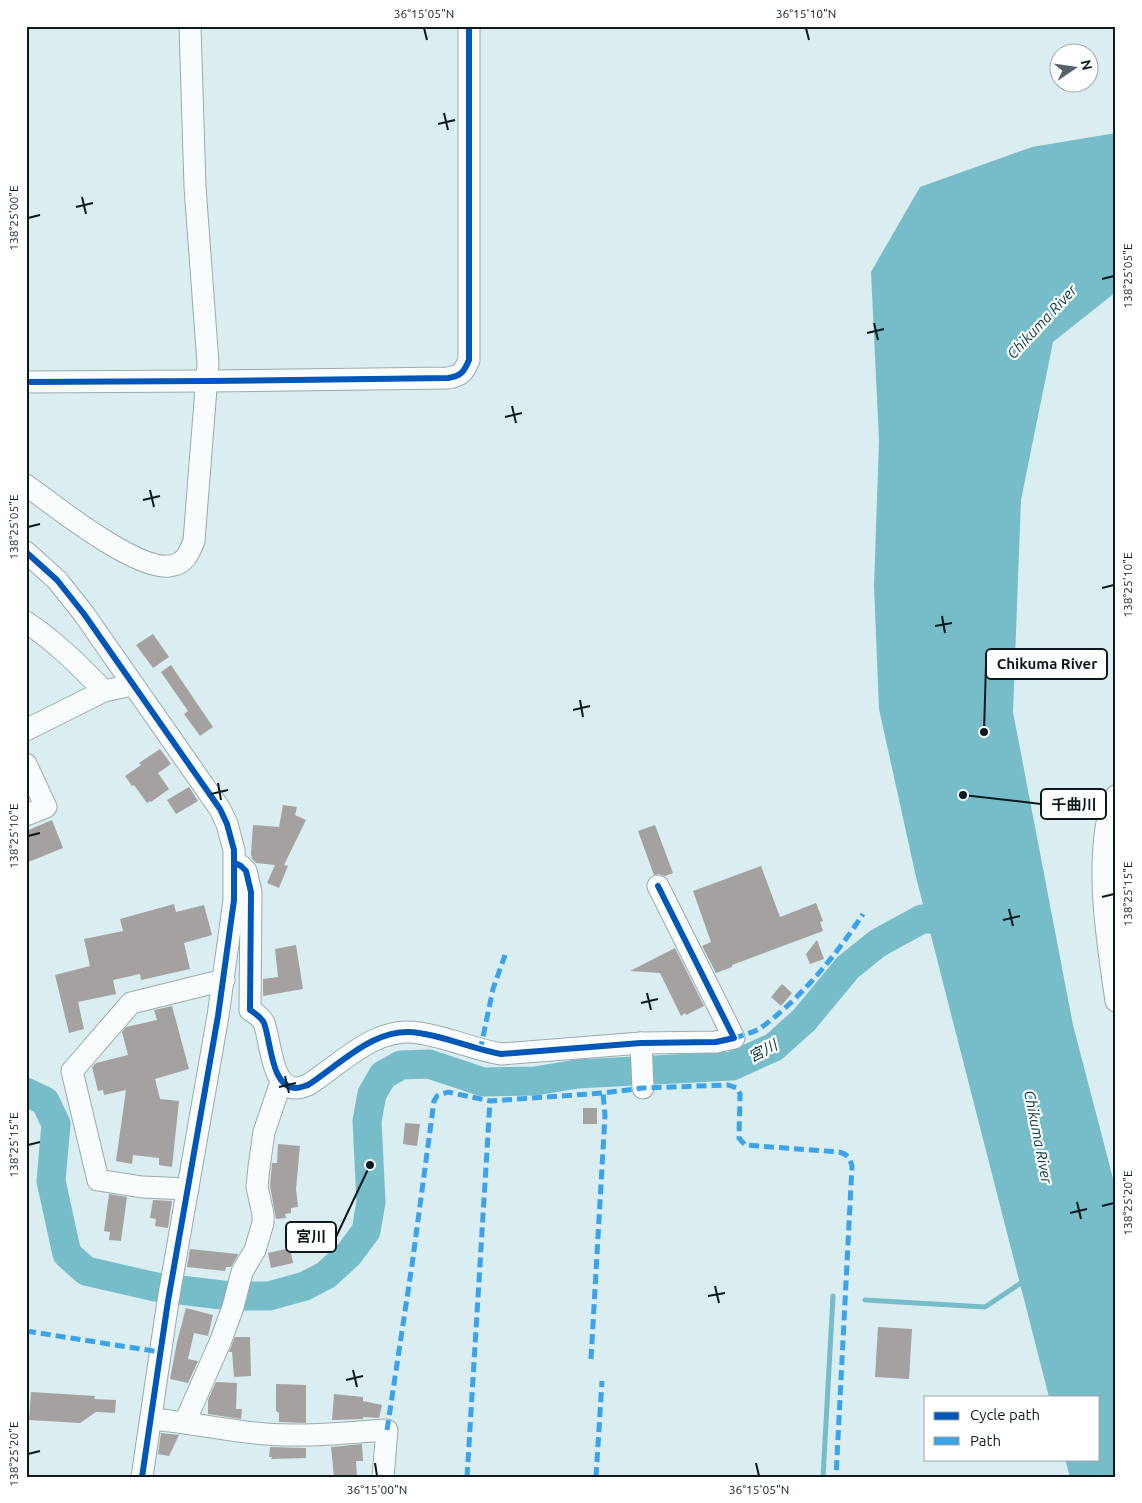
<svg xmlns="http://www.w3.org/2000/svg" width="1142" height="1503" viewBox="0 0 1142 1503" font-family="Ubuntu,'Noto Sans JP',sans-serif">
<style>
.water{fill:#77bcc9}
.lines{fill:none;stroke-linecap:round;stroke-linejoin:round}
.stream{stroke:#77bcc9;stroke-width:5}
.river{stroke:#77bcc9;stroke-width:29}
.building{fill:#a4a1a0}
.minor-casing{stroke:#9aaaad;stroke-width:23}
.minor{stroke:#f9fcfd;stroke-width:21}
.quiet{stroke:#3ca2ea;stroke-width:5;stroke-dasharray:10 5;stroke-linecap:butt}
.cycleway-casing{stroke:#fff;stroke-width:9}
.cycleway{stroke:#0057b8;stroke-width:6}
.ticks{fill:none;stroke:#0c1a1d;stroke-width:2}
.labels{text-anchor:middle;stroke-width:4.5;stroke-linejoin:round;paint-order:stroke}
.water-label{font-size:15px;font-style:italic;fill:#0b373f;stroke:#fff}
.leader{fill:none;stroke:#0c1a1d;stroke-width:2}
.callout-dot{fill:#0c1a1d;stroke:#fff;stroke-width:2}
.callout{fill:#fff;stroke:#0c1a1d;stroke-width:2}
.callout-label{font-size:15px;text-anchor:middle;font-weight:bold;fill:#0c1a1d}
.neatline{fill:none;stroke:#0c1a1d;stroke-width:2}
.ticks-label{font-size:12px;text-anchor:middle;fill:#0c1a1d}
</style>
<rect width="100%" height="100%" fill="#daeef2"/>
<!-- water -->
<polygon class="water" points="1116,133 1116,292 1053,342 1021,500 1013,712 1073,1025 1116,1190 1116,1477 1070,1477 1065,1459 1098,1459 1098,1397 1049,1397 916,877 879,709 874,586 879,440 871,272 920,187 1032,147"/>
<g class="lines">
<!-- stream -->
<g class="stream">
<polyline points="865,1300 985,1307 1024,1281"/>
<polyline points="823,1477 833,1296"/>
</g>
<!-- river -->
<polyline class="river" points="26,1092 45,1101 56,1124 51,1181 67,1254 86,1271 156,1287 230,1296 269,1296 305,1286 326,1275 349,1254 366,1231 371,1202 367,1121 372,1094 383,1075 401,1065 429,1064 483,1082 535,1081 577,1074 732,1066 774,1047 804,1020 848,967 878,943 922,919 965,919"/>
</g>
<!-- building -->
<g class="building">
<polygon points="153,634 169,657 153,668 136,645"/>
<polygon points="171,665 213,727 200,736 184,714 188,711 161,672"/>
<polygon points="160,749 171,764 158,773 169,789 151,802 150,801 147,803 134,785 132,786 125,776 141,765 139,763"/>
<polygon points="189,787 198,801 176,814 167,800"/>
<polygon points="283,805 297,807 295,815 306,820 284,865 288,866 279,888 267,883 275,865 256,863 252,859 251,854 253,825 279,827"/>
<polygon points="52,820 63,848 26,863 26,831"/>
<polygon points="655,825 673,873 665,876 659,874 654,875 638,831"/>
<polygon points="761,866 780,917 816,903 823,921 820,922 823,931 732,965 732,967 716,973 702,946 711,942 693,891"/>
<polygon points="174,904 176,912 204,905 212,935 184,943 190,969 141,980 140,974 113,980 116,994 78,1002 84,1029 69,1033 55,975 90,966 84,939 123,931 120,919"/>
<polygon points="817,940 824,959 810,964 806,954"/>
<polygon points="296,945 303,989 263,996 263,979 278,977 275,949"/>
<polygon points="675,948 704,1006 686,1015 685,1013 681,1016 660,973 630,971"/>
<polygon points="782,984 792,993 781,1006 771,997"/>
<polygon points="172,1006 189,1069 155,1079 160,1099 179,1101 172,1167 159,1165 159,1158 133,1155 132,1164 116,1161 126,1090 104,1095 103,1090 98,1091 92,1067 96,1063 128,1055 122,1032 126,1027 157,1020 154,1010"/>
<rect x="583" y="1108" width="14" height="16"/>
<polygon points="405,1123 420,1124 417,1146 403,1144"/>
<polygon points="278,1144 300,1146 296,1189 298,1207 291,1208 291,1213 285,1214 286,1218 276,1219 270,1186 272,1163 277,1163"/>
<polygon points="109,1194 127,1197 121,1241 109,1240 110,1232 104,1231"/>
<polygon points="153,1200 172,1201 168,1228 155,1226 156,1219 150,1218"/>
<polygon points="290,1248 293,1263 271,1268 268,1253"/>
<polygon points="190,1249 238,1254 238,1255 231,1267 226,1267 225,1271 187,1267"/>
<polygon points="186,1308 213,1315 208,1336 194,1333 188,1359 198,1361 188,1383 170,1379 177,1342"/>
<polygon points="878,1327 912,1329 909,1379 875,1377"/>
<polygon points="235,1337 250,1337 251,1376 234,1377 232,1352 229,1352"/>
<polygon points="216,1382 237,1383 236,1409 242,1409 241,1419 208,1414 208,1400"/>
<polygon points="276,1384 306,1385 306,1423 279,1422 279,1413 276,1411"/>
<polygon points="31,1392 95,1396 94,1399 116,1400 115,1413 96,1412 80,1423 29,1420"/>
<polygon points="334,1394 363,1397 363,1401 382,1405 379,1418 363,1417 363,1419 332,1420"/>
<polygon points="161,1433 179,1435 169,1456 158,1454"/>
<polygon points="362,1444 363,1461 356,1461 357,1477 334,1477 331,1447"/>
<polygon points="270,1447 306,1448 306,1458 271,1459 272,1457 269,1457"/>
</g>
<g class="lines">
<!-- minor casing -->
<g class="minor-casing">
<g id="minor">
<path d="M 26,382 L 208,381 L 448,378 C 461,376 464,372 469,360 L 469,26"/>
<path d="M 26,485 C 55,506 135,570 169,566 C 184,565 189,554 194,541 L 208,363 L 195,187 L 190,26"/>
<polyline points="26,552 57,580 84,614 220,809 227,824 234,850 234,900 218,1016 168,1301 142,1477"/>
<path d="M 26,622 C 56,642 80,666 104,691"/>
<polyline points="26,730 104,691 132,685"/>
<polyline points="26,764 46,807 26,815"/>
<path d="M 1116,796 C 1113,803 1109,810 1108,818 C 1096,874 1108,945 1116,1001"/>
<path d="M 235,863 L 241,866 L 246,871 L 251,892 L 250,1010 C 256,1014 261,1017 264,1023 C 271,1041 271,1088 296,1088 C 300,1088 304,1086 308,1085 C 341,1064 376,1025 419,1033 C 447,1037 473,1049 501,1054 L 641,1043 L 716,1042 L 734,1038 L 658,886"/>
<polyline points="641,1043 643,1088"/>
<polyline points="188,1189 142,1187 98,1180 72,1071 131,1003 224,980"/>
<path d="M 151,1419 C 198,1423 244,1435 291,1435 C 323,1436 355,1432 387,1430 L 383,1477"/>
<polyline points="185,1422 221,1340 233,1307 242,1272 255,1250 263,1223 263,1214 257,1187 259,1167 264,1132 281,1082"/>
</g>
</g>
<!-- minor -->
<use href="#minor" class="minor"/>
<!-- quiet -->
<g class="quiet">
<path d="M 734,1038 C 742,1035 752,1033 759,1029 C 798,1002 838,953 863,914"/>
<polyline points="480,1051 493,989 505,955"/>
<polyline points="26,1331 160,1352"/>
<polyline points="591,1359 605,1115 603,1093"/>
<path d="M 387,1430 L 412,1265 L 434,1101 L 437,1096 L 448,1092 L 490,1101 L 603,1093 L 643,1088 L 728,1085 L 737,1088 L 740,1094 L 739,1138 L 745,1145 L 839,1152 C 847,1154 850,1158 852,1166 L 836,1477"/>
<polyline points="467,1477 490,1101"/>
<polyline points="596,1477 602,1381"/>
</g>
<!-- cycleway casing -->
<g class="cycleway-casing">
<g id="cycleway">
<path d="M 26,382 L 208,381 L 448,378 C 461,376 464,372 469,360 L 469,26"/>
<polyline points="26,552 57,580 84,614 220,809 227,824 234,850 234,900 218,1016 168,1301 142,1477"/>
<path d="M 235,863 L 241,866 L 246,871 L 251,892 L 250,1010 C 256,1014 261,1017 264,1023 C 271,1041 271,1088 296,1088 C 300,1088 304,1086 308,1085 C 341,1064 376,1025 419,1033 C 447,1037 473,1049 501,1054 L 641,1043 L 716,1042 L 734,1038 L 658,886"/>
</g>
</g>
<!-- cycleway -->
<use href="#cycleway" class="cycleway"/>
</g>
<!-- ticks -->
<path class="ticks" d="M 424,28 L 427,40M 806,28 L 809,40M 444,113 L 448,130M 438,124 L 455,120M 82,197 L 86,214M 76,207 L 93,203M 28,218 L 40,215M 1102,279 L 1114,276M 874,323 L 878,340M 867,333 L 884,329M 512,406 L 516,423M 505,417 L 522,413M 150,490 L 154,507M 143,500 L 160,496M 28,527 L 40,524M 1102,588 L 1114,585M 942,616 L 945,633M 935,626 L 952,623M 580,700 L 583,717M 573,710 L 590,706M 218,783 L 221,800M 211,794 L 228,790M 28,836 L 40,833M 1102,897 L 1114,894M 1009,909 L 1013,926M 1003,920 L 1020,916M 647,993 L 651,1010M 641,1003 L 658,999M 285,1076 L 289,1093M 279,1087 L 296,1083M 28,1145 L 40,1142M 1077,1202 L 1081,1219M 1102,1206 L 1114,1203M 1070,1213 L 1087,1209M 715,1286 L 719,1303M 708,1296 L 725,1293M 353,1370 L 357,1387M 346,1380 L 363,1376M 28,1454 L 40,1451M 375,1463 L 377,1476M 756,1463 L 759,1476"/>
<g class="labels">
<!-- water labels -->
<g class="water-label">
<text transform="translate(1042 322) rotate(-47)" y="5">Chikuma River</text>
<text transform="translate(763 1051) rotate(-28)" y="5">宮川</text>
<text transform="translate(1038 1137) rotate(79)" y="5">Chikuma River</text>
</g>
</g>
<!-- callouts -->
<path class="leader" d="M984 732L986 664M963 795L1041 804M370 1165L336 1237"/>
<g class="callout-dot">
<circle cx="984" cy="732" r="5"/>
<circle cx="963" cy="795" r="5"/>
<circle cx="370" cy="1165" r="5"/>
</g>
<g class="callout">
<rect x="986" y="649" width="121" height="30" rx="5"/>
<rect x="1041" y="789" width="65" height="30" rx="5"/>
<rect x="286" y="1222" width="50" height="30" rx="5"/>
</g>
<g class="callout-label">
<text x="1047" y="669">Chikuma River</text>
<text x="1074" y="810">千曲川</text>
<text x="311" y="1242">宮川</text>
</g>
<!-- border -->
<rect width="1142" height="1503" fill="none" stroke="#ffffff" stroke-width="55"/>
<!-- legend -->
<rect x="924" y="1396" width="175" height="65" fill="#ffffff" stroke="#9ea3a5"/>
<rect x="934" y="1412" width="25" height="8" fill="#0057b8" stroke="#9ea3a5"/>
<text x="970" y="1420" font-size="15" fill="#0c1a1d">Cycle path</text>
<rect x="934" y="1437" width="25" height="8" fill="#3ca2ea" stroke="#9ea3a5"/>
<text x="970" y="1446" font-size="15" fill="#0c1a1d">Path</text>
<!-- north arrow -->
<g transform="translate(1074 68) rotate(77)"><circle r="24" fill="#ffffff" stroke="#9ea3a5"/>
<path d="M0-4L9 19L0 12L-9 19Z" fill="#546468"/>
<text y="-8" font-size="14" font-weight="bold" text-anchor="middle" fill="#0c1a1d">N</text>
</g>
<rect x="28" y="28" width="1086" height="1448" class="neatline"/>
<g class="ticks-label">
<text x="424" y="18">36°15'05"N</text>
<text x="806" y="18">36°15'10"N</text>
<text transform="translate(14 218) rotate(-90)" y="4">138°25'00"E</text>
<text transform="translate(1128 276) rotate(-90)" y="4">138°25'05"E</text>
<text transform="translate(14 527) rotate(-90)" y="4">138°25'05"E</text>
<text transform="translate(1128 585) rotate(-90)" y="4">138°25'10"E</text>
<text transform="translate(14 836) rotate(-90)" y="4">138°25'10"E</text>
<text transform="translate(1128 894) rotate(-90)" y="4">138°25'15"E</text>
<text transform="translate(14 1145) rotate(-90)" y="4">138°25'15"E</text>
<text transform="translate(1128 1203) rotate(-90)" y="4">138°25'20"E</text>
<text transform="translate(14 1454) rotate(-90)" y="4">138°25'20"E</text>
<text x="377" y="1494">36°15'00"N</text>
<text x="759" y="1494">36°15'05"N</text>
</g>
</svg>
